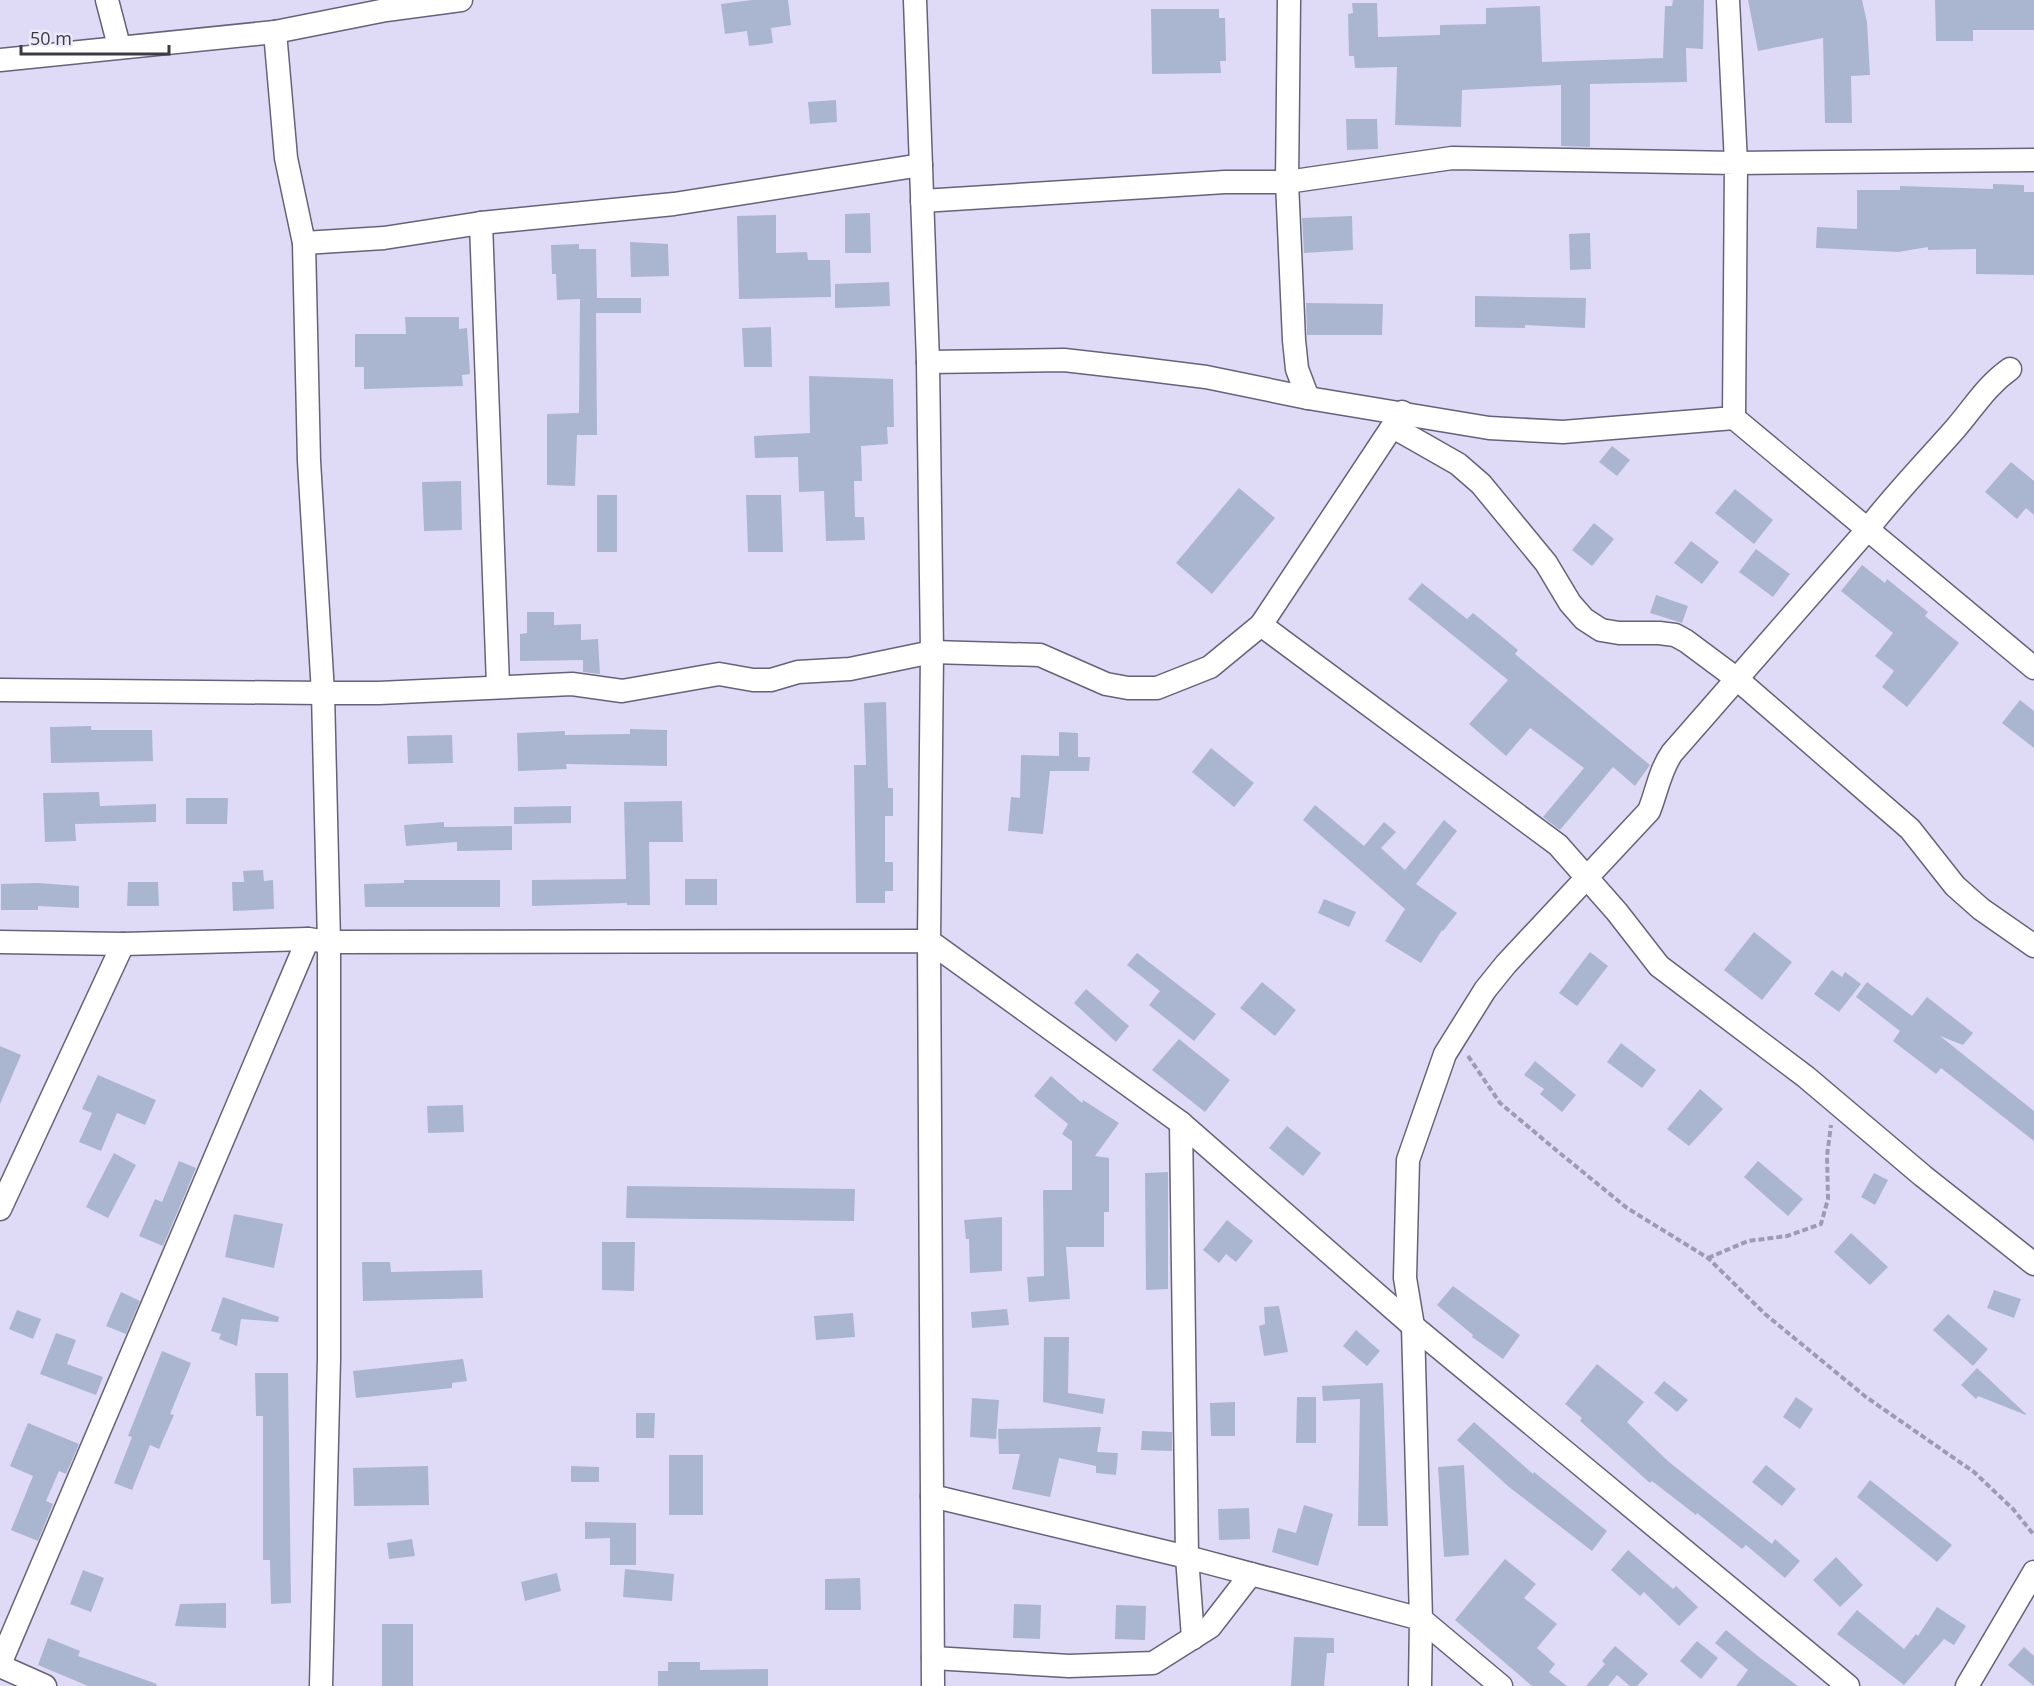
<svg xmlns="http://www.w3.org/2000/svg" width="2034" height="1686" viewBox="0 0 2034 1686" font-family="'Open Sans',sans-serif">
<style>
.building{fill:#aab6cf}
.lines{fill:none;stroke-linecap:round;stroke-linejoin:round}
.minor-casing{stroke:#66627a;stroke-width:25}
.path{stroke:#9e9bb1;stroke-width:4;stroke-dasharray:6 3;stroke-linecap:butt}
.minor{stroke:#fff;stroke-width:22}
</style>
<rect width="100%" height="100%" fill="#dfdbf7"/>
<!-- building -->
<g class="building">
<polygon points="752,0 788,0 791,25 771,28 773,43 749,46 747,31 725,34 721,4"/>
<polygon points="1673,0 1704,0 1703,49 1686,48 1687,82 1590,84 1590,147 1561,146 1561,85 1462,90 1461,127 1395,125 1397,67 1355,68 1354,56 1349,56 1348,14 1353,13 1352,3 1377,3 1378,37 1440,35 1440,25 1486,24 1486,8 1540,6 1542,62 1663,58 1665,6 1672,6"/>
<polygon points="1748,0 1862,0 1867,22 1870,75 1851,76 1852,123 1825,123 1823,38 1758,51"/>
<polygon points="1935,0 2034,0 2034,30 1973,30 1973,41 1936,41"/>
<polygon points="1151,9 1219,9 1219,18 1225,18 1226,61 1220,61 1221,73 1152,74"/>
<polygon points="836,100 837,122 810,124 808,102"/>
<polygon points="1346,119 1377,119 1378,149 1347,150"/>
<polygon points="1993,184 2024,185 2024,192 2034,192 2034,275 1976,274 1976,249 1928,250 1928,247 1898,252 1816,248 1817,227 1857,229 1857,190 1900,190 1900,186 1993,189"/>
<polygon points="870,213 871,253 845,253 845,214"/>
<polygon points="776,215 776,253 807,252 808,260 830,260 831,297 739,299 737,216"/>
<polygon points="1352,216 1353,250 1304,253 1302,218"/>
<polygon points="1590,233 1591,269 1570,270 1569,234"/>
<polygon points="630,242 668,244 669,276 631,277"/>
<polygon points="579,244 579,249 596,249 597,298 641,298 641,313 596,313 597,435 577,435 575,486 547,485 547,414 579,413 580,299 557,300 556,274 552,274 551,245"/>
<polygon points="889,282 890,306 835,308 835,284"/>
<polygon points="1475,296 1586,298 1585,328 1525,325 1525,328 1475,327"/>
<polygon points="1306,303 1383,304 1382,335 1307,335"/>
<polygon points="405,317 459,317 459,329 467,328 470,374 462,375 463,386 364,389 364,367 355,367 355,334 406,334"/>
<polygon points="771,327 772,367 744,367 742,328"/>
<polygon points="809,376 893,379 894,427 887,427 888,444 861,446 862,481 854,481 855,517 864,517 865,540 826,541 824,491 799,492 798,457 755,458 754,436 810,433"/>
<polygon points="1612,446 1630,460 1617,476 1599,462"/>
<polygon points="2011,462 2034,481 2034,515 2026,508 2017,519 1985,492"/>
<polygon points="461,481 462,530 424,531 422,482"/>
<polygon points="1239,488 1275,518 1212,594 1176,563"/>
<polygon points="1735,489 1773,520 1754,544 1715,513"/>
<rect x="597" y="495" width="20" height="57"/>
<polygon points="746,495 781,495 783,552 748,552"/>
<polygon points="1594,523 1614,539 1592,566 1572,550"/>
<polygon points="1691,541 1719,562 1702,584 1674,563"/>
<polygon points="1756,549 1790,574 1773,597 1739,572"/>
<polygon points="1862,565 1885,583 1887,579 1928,612 1925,616 1959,643 1907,707 1882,687 1894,671 1875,656 1893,633 1841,591"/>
<polygon points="1422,583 1467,619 1473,613 1518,650 1515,654 1650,765 1635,786 1613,767 1560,830 1543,817 1584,768 1530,728 1506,756 1469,724 1508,680 1408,599"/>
<polygon points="1656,595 1688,606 1682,623 1650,613"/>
<polygon points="527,612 554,612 554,625 581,624 581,640 598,639 600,674 583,672 583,660 520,661 520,634 527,633"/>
<polygon points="2020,700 2034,711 2034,748 2002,723"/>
<polygon points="886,702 888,788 893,788 893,816 885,816 885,862 893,862 893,891 885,891 885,903 856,903 854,765 866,765 864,703"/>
<polygon points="91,726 91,730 152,730 153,761 51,763 50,727"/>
<polygon points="630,729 667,730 667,766 566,764 567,769 518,771 517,733 565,731 565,735 630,734"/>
<polygon points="1059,732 1078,733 1078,757 1090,757 1089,771 1050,771 1043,834 1008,831 1011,797 1020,798 1021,755 1059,756"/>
<polygon points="452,735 453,763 408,764 407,736"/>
<polygon points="1211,748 1254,783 1234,807 1192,772"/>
<polygon points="99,792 100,806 156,804 156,822 75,824 76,841 45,842 43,793"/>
<polygon points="186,798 228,798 227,824 186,824"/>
<polygon points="682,801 683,842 649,842 650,905 627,905 627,903 532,906 532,880 626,879 624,802"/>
<polygon points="1315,805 1364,846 1384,822 1396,832 1381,848 1405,870 1444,820 1457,831 1416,884 1457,913 1443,931 1442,930 1421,963 1385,941 1405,909 1303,820"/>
<polygon points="571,806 571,823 514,824 514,807"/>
<polygon points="444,822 444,827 512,826 512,850 457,851 457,842 406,846 404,825"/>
<polygon points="263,870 264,881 273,880 274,909 233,911 232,882 244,882 243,871"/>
<rect x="685" y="879" width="32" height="26"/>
<polygon points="404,880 500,880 500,907 365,907 364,884 404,883"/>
<polygon points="128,882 158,882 159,906 127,906"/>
<polygon points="38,883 79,886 79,908 38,906 38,910 1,910 1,884"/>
<polygon points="1324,899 1356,912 1349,927 1318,913"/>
<polygon points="1754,932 1792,962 1762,1000 1724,970"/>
<polygon points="1590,952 1608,966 1577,1006 1559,993"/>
<polygon points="1137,953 1216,1014 1194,1041 1149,1005 1160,991 1127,965"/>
<polygon points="1832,970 1842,977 1845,972 1861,984 1839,1012 1814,994"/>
<polygon points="1262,982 1296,1010 1275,1036 1240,1008"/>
<polygon points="1867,982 1912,1016 1927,997 1973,1033 1963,1045 1940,1036 2034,1111 2034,1141 1941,1068 1936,1074 1893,1041 1900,1031 1856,997"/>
<polygon points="1086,989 1129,1026 1116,1042 1074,1003"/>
<polygon points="1179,1039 1230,1080 1205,1112 1152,1070"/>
<polygon points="1621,1043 1656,1070 1642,1088 1607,1062"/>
<polygon points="0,1046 21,1055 0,1104"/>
<polygon points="1535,1061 1576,1095 1562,1112 1540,1094 1544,1089 1524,1075"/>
<polygon points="98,1075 156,1100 145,1125 117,1113 101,1151 79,1142 92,1113 82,1109"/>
<polygon points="1051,1076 1082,1103 1083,1100 1119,1123 1095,1156 1109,1158 1109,1212 1104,1212 1104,1247 1066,1247 1070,1299 1029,1302 1027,1277 1044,1276 1043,1190 1072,1190 1072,1141 1062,1134 1068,1124 1034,1096"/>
<polygon points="1700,1089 1723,1109 1689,1146 1667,1129"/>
<polygon points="463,1105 464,1132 428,1133 427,1106"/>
<polygon points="1287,1126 1321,1153 1303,1176 1269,1148"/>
<polygon points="114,1153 136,1165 108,1218 86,1207"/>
<polygon points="179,1161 196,1168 163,1246 139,1236 155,1199 162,1202"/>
<polygon points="1758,1161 1803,1199 1788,1216 1744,1177"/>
<polygon points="1168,1172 1168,1289 1146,1290 1145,1173"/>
<polygon points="1874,1173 1888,1180 1875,1205 1861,1197"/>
<polygon points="627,1186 855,1189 854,1221 626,1218"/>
<polygon points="234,1214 283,1224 274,1268 225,1257"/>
<polygon points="1002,1217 1002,1271 970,1273 969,1239 966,1239 964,1220"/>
<polygon points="1227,1220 1253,1241 1236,1262 1226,1254 1219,1263 1203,1250"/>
<polygon points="1851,1233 1888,1267 1870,1285 1834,1252"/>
<polygon points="602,1242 635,1242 634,1291 602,1290"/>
<polygon points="362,1262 390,1262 391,1272 482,1270 483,1298 363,1301"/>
<polygon points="1453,1286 1520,1335 1503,1359 1472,1337 1473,1335 1437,1305"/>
<polygon points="1994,1290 2021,1299 2014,1318 1987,1308"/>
<polygon points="121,1292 140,1301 126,1334 106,1326"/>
<polygon points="223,1297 279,1317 278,1322 241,1319 237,1346 219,1339 221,1334 211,1331"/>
<polygon points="1279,1306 1288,1352 1264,1356 1259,1326 1265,1324 1264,1307"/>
<polygon points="1007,1309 1009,1325 972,1328 971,1312"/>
<polygon points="17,1310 41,1319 33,1339 9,1329"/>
<polygon points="853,1313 855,1337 816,1340 814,1316"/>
<polygon points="1948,1314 1988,1349 1973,1366 1933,1330"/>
<polygon points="1356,1330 1380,1351 1367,1366 1343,1346"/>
<polygon points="56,1333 76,1340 67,1364 103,1377 96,1395 40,1374"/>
<polygon points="1044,1337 1069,1337 1068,1393 1105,1399 1103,1414 1043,1402"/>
<polygon points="162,1351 191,1363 170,1414 174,1415 159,1449 150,1445 132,1490 114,1483 132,1437 128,1436"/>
<polygon points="463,1359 467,1381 452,1383 452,1388 356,1398 353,1371"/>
<polygon points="1597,1364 1644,1402 1627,1422 1669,1462 1772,1544 1775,1539 1800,1561 1785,1578 1746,1545 1742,1549 1697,1513 1696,1515 1652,1481 1650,1483 1580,1421 1582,1418 1565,1404"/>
<polygon points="1977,1368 2026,1414 2026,1415 1978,1396 1976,1399 1961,1385"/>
<polygon points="255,1373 288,1373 291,1603 271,1604 270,1560 263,1560 263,1416 256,1416"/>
<polygon points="1664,1381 1688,1400 1677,1412 1654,1393"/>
<polygon points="1383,1383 1388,1526 1358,1526 1360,1399 1323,1401 1322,1386"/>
<polygon points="1297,1397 1316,1397 1316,1443 1296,1443"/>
<polygon points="1796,1397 1813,1409 1800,1429 1783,1417"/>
<polygon points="972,1398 999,1400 996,1439 970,1437"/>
<polygon points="1235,1402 1235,1436 1211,1436 1210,1403"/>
<polygon points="636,1413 655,1413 654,1438 636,1438"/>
<polygon points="1474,1422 1533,1474 1534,1472 1607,1531 1592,1551 1509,1487 1457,1440"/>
<polygon points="28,1423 79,1444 66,1474 59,1471 46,1501 53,1504 38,1541 11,1530 33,1476 10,1466"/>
<polygon points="1101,1427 1097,1452 1118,1453 1116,1475 1096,1473 1096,1466 1059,1458 1050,1497 1012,1489 1020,1454 999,1454 998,1429"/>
<polygon points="1142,1431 1172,1432 1172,1451 1141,1450"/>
<rect x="669" y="1455" width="34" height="60"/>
<polygon points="1464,1465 1469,1555 1444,1557 1438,1467"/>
<polygon points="1766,1465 1796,1489 1782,1506 1752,1482"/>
<polygon points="428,1466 429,1505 354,1506 353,1468"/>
<polygon points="571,1466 599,1467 599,1482 571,1482"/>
<polygon points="1870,1480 1952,1545 1937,1562 1857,1497"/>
<polygon points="1304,1505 1333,1514 1318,1566 1272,1552 1278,1528 1296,1533"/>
<polygon points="1249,1508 1250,1539 1219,1540 1218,1509"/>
<polygon points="585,1522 636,1523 636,1565 610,1565 610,1538 585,1539"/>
<polygon points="412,1539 415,1556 389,1559 387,1543"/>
<polygon points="1628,1550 1673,1589 1676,1586 1698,1607 1679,1626 1644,1592 1640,1596 1611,1570"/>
<polygon points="1836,1557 1863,1585 1840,1607 1813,1580"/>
<polygon points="1505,1559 1536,1584 1524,1598 1557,1624 1537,1648 1555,1664 1549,1672 1567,1686 1532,1686 1455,1620"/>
<polygon points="625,1569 674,1574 672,1601 623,1597"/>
<polygon points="83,1570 104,1578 91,1612 70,1604"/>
<polygon points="557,1573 561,1591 525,1601 521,1582"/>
<polygon points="860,1578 861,1610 825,1610 825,1579"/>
<polygon points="226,1603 226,1628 175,1626 180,1604"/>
<polygon points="1014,1604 1041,1605 1040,1639 1013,1638"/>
<polygon points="1116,1605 1146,1606 1145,1640 1115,1639"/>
<polygon points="1937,1607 1966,1626 1954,1645 1944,1639 1904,1685 1837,1634 1857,1610 1904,1649 1916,1634 1918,1636"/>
<rect x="382" y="1624" width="31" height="62"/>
<polygon points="1726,1630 1759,1657 1798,1686 1736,1686 1748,1670 1715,1643"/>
<polygon points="1294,1637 1334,1638 1334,1653 1327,1653 1324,1686 1291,1686"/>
<polygon points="48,1638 80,1651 78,1656 157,1684 156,1686 88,1686 38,1665"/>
<polygon points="1697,1641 1718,1658 1701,1679 1680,1661"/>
<polygon points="1615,1646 1648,1674 1637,1686 1630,1686 1617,1675 1608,1686 1586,1686 1605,1664 1602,1661"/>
<polygon points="2024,1647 2034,1656 2034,1686 2008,1665"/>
<polygon points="668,1662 700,1662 700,1670 768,1669 768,1686 658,1686 658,1671 668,1671"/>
</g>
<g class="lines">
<!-- minor casing -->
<g class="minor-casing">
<g id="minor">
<polyline points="107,0 119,46"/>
<polyline points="915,0 928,362 932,652 929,941 1181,1123 1413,1326 1848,1686"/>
<polyline points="1289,0 1287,182 1294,340 1297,369 1308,398"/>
<polyline points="1728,0 1736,163 2034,160"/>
<polyline points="0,60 275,32 386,10 461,0"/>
<polyline points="922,201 1225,182 1287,182 1452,158 1736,163 1734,418 1563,432 1489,428 1308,398 1206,377 1134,368 1064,360 928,362"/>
<polyline points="481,223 498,685"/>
<polyline points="304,243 384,238 481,223 674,204 921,165"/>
<polyline points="1734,418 2034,668"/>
<polyline points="1393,427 1458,464 1481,484 1546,563 1570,603 1584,619 1601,630 1619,633 1659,633 1675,635 1686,641 1737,679 1910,829 1955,886 1981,909 2034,946"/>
<polyline points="1261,625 1558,845 1617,912 1659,966 1806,1077 1923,1176 2034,1264"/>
<polyline points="0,690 323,693 309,461 304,243 286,158 275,32"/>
<polyline points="0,942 123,944 308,939 329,942 929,941 933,1686"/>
<polyline points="1181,1123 1187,1557 1193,1638"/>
<polyline points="0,1209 123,944"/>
<polyline points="932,1496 1187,1557 1421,1619 1420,1686"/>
<polyline points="933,1658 1069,1666 1153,1663 1210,1627 1251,1574"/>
<polyline points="0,1664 308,939"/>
<polyline points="0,1666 45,1686"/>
<polyline points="321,1686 329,1359 329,942 323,693 379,693 572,684 622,691 719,674 753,680 771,680 798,672 850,669 932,652 1040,655 1106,684 1128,688 1157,688 1210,667 1261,625 1402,412"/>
<path d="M 1501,1686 L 1421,1619 L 1413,1326 L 1405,1278 L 1408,1160 L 1445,1054 L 1485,990 L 1506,964 L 1649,811 C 1657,791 1660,770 1672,753 L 1867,530 C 1895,494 1925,463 1955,429 C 1974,407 1986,386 2010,369"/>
<polyline points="1967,1686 2034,1572"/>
</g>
</g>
<!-- path -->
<g class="path">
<polyline points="1468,1056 1500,1103 1556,1150 1627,1208 1708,1258 1765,1314 1866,1397 1974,1472 2013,1509 2034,1535"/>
<polyline points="1708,1258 1748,1241 1787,1236 1821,1224 1828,1199 1827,1156 1831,1125"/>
</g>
<!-- minor -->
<use href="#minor" class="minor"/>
</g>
<!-- scale -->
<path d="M21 45v9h148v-9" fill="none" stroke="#3b3a45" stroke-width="3"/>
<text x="30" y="45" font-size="18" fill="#3b3a45" stroke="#eceafb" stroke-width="4.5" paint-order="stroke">50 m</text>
</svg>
